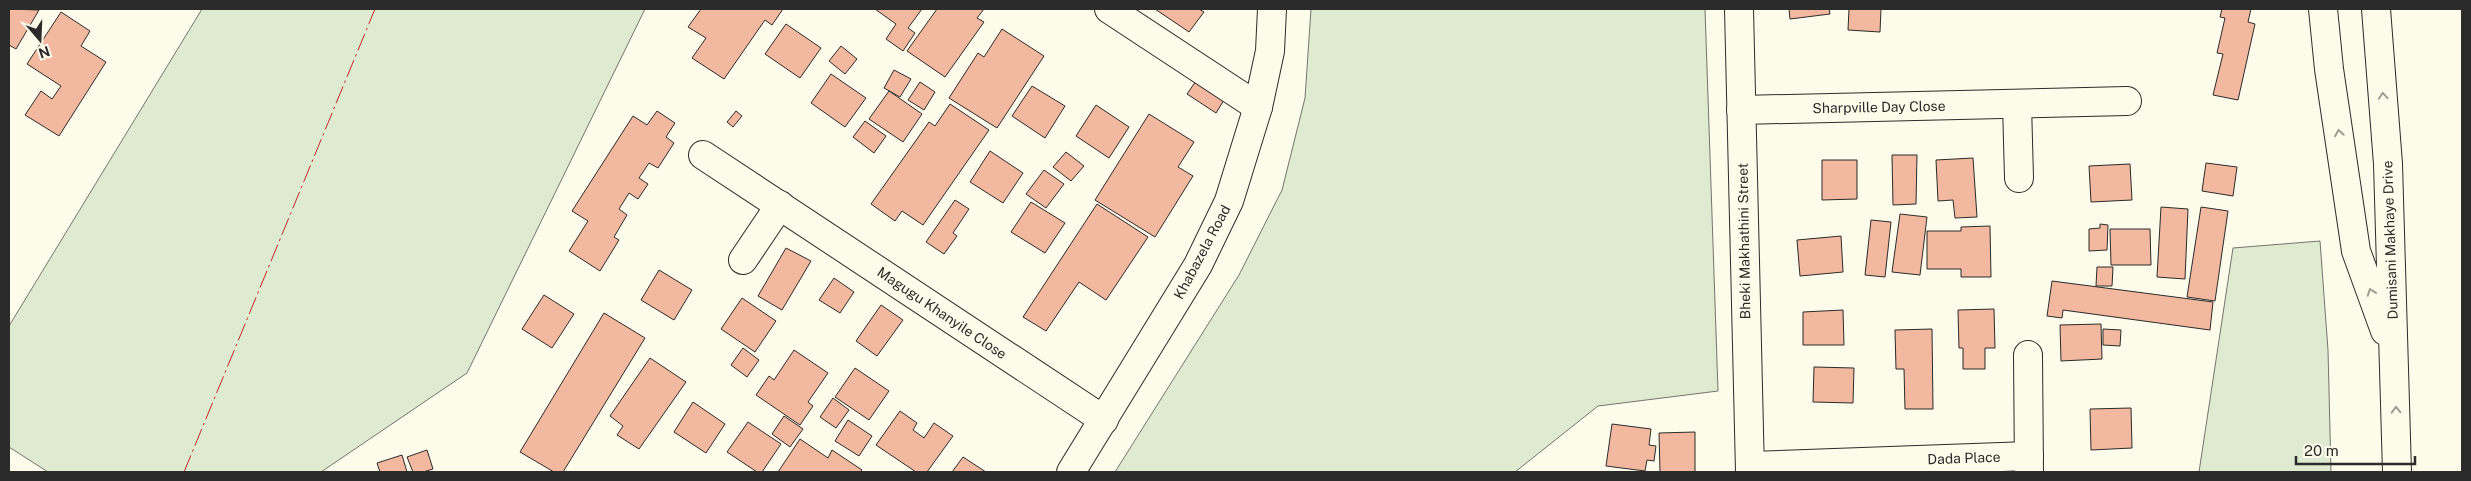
<svg xmlns="http://www.w3.org/2000/svg" width="2471" height="481" viewBox="0 0 2471 481" font-family="'Public Sans',sans-serif">
<style>
.green{fill:#deebd1;stroke:#74746e}
.building{fill:#f2b8a0;stroke:#2b2b2b}
.lines{fill:none;stroke-linecap:round;stroke-linejoin:round}
.street-casing{stroke:#2b2b2b;stroke-width:30}
.primary-casing{stroke:#2b2b2b;stroke-width:30}
.street{stroke:#fdfbea;stroke-width:28}
.primary{stroke:#fdfbea;stroke-width:28}
.power{stroke:#c62828;stroke-width:1;stroke-dasharray:18 4 2.5 4;stroke-linecap:butt}
.oneway{stroke:#9e9d94}
.labels{text-anchor:middle;stroke-width:4;stroke-linejoin:round;paint-order:stroke}
.street-label{font-size:14px;fill:#2b2b2b;stroke:#fdfbea}
</style>
<rect width="100%" height="100%" fill="#fdfbea"/>
<!-- green -->
<g class="green">
<polygon points="202,9 645,9 467,373 321,472 48,472 9,447 9,326"/>
<polygon points="1311,9 1705,9 1718,391 1598,406 1515,472 1115,472 1239,275 1282,190 1305,98"/>
<polygon points="2320,241 2328,350 2331,472 2199,472 2233,248"/>
</g>
<!-- building -->
<g class="building">
<polygon points="9,9 39,10 16,49 9,45"/>
<polygon points="701,9 783,9 772,25 765,20 724,79 692,58 706,38 688,27"/>
<polygon points="875,9 922,9 908,28 915,33 903,51 886,39 896,24"/>
<polygon points="937,9 984,9 977,18 984,22 945,77 907,51"/>
<polygon points="1155,9 1199,9 1204,12 1189,32"/>
<polygon points="1789,9 1829,9 1830,14 1790,19"/>
<polygon points="1849,9 1881,9 1880,32 1848,30"/>
<polygon points="2222,9 2251,9 2248,22 2255,24 2238,100 2213,95 2223,54 2217,53 2225,18 2220,17"/>
<polygon points="61,12 90,31 81,46 106,62 59,136 25,115 41,91 52,99 61,86 27,64"/>
<polygon points="786,24 821,48 800,78 765,54"/>
<polygon points="1002,29 1044,56 997,128 949,98 978,53 984,57"/>
<polygon points="841,46 857,59 845,74 829,61"/>
<polygon points="894,70 911,79 900,97 884,88"/>
<polygon points="831,74 866,98 845,127 811,103"/>
<polygon points="1196,81 1224,100 1216,113 1187,94"/>
<polygon points="920,82 935,92 924,110 908,100"/>
<polygon points="1032,86 1065,106 1045,138 1012,116"/>
<polygon points="889,91 922,114 903,142 869,119"/>
<polygon points="950,104 989,130 923,225 902,211 895,221 871,204 929,122 935,126"/>
<polygon points="1096,105 1129,127 1109,158 1076,136"/>
<polygon points="657,111 675,123 666,137 674,143 658,168 649,163 639,178 648,184 638,199 629,193 619,209 627,215 614,237 619,240 600,271 569,251 588,221 572,211 633,116 647,125"/>
<polygon points="736,111 742,116 733,127 727,122"/>
<polygon points="1149,114 1194,142 1178,167 1193,176 1155,237 1095,200"/>
<polygon points="865,121 886,136 874,153 853,137"/>
<polygon points="990,151 1023,173 1003,203 970,182"/>
<polygon points="1066,152 1084,166 1071,181 1053,167"/>
<polygon points="1892,155 1917,155 1916,204 1893,205"/>
<polygon points="1973,158 1977,217 1955,218 1953,200 1938,201 1936,160"/>
<polygon points="1822,160 1857,160 1857,199 1822,200"/>
<polygon points="2206,163 2237,167 2233,196 2202,191"/>
<polygon points="2130,164 2132,200 2091,202 2089,166"/>
<polygon points="1044,170 1064,184 1046,208 1026,194"/>
<polygon points="955,200 969,209 953,233 957,236 944,254 926,242"/>
<polygon points="1031,202 1065,223 1045,253 1011,232"/>
<polygon points="1097,204 1148,237 1106,300 1079,282 1046,331 1023,317"/>
<polygon points="2161,207 2188,209 2185,279 2157,277"/>
<polygon points="2201,207 2228,211 2215,301 2187,297"/>
<polygon points="1900,214 1927,217 1920,275 1892,272"/>
<polygon points="1871,220 1891,222 1885,277 1865,275"/>
<polygon points="2100,224 2108,225 2107,250 2089,251 2089,229 2100,228"/>
<polygon points="1990,226 1991,277 1961,277 1961,269 1927,269 1927,231 1961,231 1961,227"/>
<polygon points="2110,229 2150,229 2151,265 2111,265"/>
<polygon points="1841,236 1843,272 1800,276 1797,240"/>
<polygon points="786,248 811,261 782,310 758,296"/>
<polygon points="2097,267 2113,267 2112,286 2096,286"/>
<polygon points="659,270 692,290 674,320 641,300"/>
<polygon points="834,278 854,292 840,313 819,300"/>
<polygon points="2052,281 2213,302 2210,330 2063,310 2062,318 2047,316"/>
<polygon points="544,295 574,314 552,348 522,329"/>
<polygon points="742,298 776,321 755,352 721,329"/>
<polygon points="881,305 903,320 877,356 856,341"/>
<polygon points="1994,309 1995,348 1985,348 1985,369 1963,369 1963,348 1959,348 1958,310"/>
<polygon points="1843,310 1844,345 1803,345 1803,312"/>
<polygon points="604,313 645,338 563,472 554,472 520,452"/>
<polygon points="2101,324 2102,359 2061,361 2060,325"/>
<polygon points="1932,329 1933,409 1905,409 1904,369 1896,369 1895,330"/>
<polygon points="2103,329 2121,330 2120,346 2103,345"/>
<polygon points="743,348 759,360 747,377 731,365"/>
<polygon points="794,350 828,373 808,402 813,406 800,425 756,395 769,376 774,380"/>
<polygon points="650,358 686,382 639,449 617,435 623,426 610,416"/>
<polygon points="1814,367 1854,368 1853,403 1813,402"/>
<polygon points="855,368 889,391 869,420 835,397"/>
<polygon points="833,398 849,410 836,428 820,417"/>
<polygon points="693,402 725,424 706,453 674,432"/>
<polygon points="2131,408 2132,448 2091,450 2090,409"/>
<polygon points="900,411 917,423 913,430 924,438 934,423 953,436 927,472 916,472 876,445"/>
<polygon points="784,416 803,429 790,447 772,434"/>
<polygon points="848,420 872,436 859,456 835,441"/>
<polygon points="748,422 781,444 762,472 757,472 727,452"/>
<polygon points="1612,424 1651,429 1649,445 1656,446 1654,461 1647,460 1645,471 1606,466"/>
<polygon points="1695,432 1695,472 1660,472 1659,433"/>
<polygon points="800,439 828,458 832,450 862,470 860,472 778,472"/>
<polygon points="427,450 433,469 423,472 413,472 407,457"/>
<polygon points="402,455 407,472 380,472 377,463"/>
<polygon points="963,457 986,472 952,472"/>
</g>
<g class="lines">
<!-- street casing -->
<g class="street-casing">
<g id="street">
<polyline points="1109,9 1258,107"/>
<polyline points="1739,9 1750,472"/>
<polyline points="2017,104 2019,178"/>
<polyline points="1741,110 2127,101"/>
<polyline points="703,155 1104,420"/>
<polyline points="743,260 780,205"/>
<polyline points="2028,355 2029,472"/>
<polyline points="1750,466 2029,456"/>
<polyline points="1071,472 1198,265 1229,201 1258,107 1270,51 1272,9"/>
</g>
</g>
<!-- primary casing -->
<g class="primary-casing">
<g id="primary">
<polyline points="2323,9 2329,69 2356,251 2385,331"/>
<polyline points="2376,9 2388,164 2397,472"/>
</g>
</g>
<!-- street -->
<use href="#street" class="street"/>
<!-- primary -->
<use href="#primary" class="primary"/>
<!-- power -->
<polyline class="power" points="184,472 375,9"/>
</g>
<!-- one-way arrows -->
<defs><path id="oneway-chevron" d="M-2-3.5L2.5 0L-2 3.5" fill="none" stroke-width="1.6" stroke-linecap="round" stroke-linejoin="round" transform="scale(1.25)"/></defs>
<g class="oneway">
<use href="#oneway-chevron" transform="translate(2383 96) rotate(-94)"/>
<use href="#oneway-chevron" transform="translate(2339 133) rotate(-99)"/>
<use href="#oneway-chevron" transform="translate(2371 292) rotate(-110)"/>
<use href="#oneway-chevron" transform="translate(2396 410) rotate(-92)"/>
</g>
<g class="labels">
<!-- street labels -->
<g class="street-label">
<text transform="translate(1879 107) rotate(-1)" y="5">Sharpville Day Close</text>
<text transform="translate(2390 240) rotate(-92)" y="5">Dumisani Makhaye Drive</text>
<text transform="translate(1744 241) rotate(-91)" y="5">Bheki Makhathini Street</text>
<text transform="translate(1202 252) rotate(-62)" y="5">Khabazela Road</text>
<text transform="translate(942 313) rotate(34)" y="5">Magugu Khanyile Close</text>
<text transform="translate(1964 458) rotate(-2)" y="5">Dada Place</text>
</g>
</g>
<!-- border -->
<rect width="2471" height="481" fill="none" stroke="#2b2b2b" stroke-width="20"/>
<!-- north arrow -->
<g transform="translate(40 40) rotate(161)" stroke="#fdfbea" stroke-width="4" paint-order="stroke">
<path d="M0-4L9 19L0 12L-9 19Z" fill="#2b2b2b"/>
<text y="-8" font-size="14" font-weight="bold" text-anchor="middle" fill="#2b2b2b">N</text>
</g>
<!-- scale -->
<path d="M2296 456v8h119v-8" fill="none" stroke="#2b2b2b" stroke-width="2.5"/>
<text x="2304" y="456" font-size="15" fill="#2b2b2b" stroke="#fdfbea" stroke-width="4" paint-order="stroke">20 m</text>
</svg>
